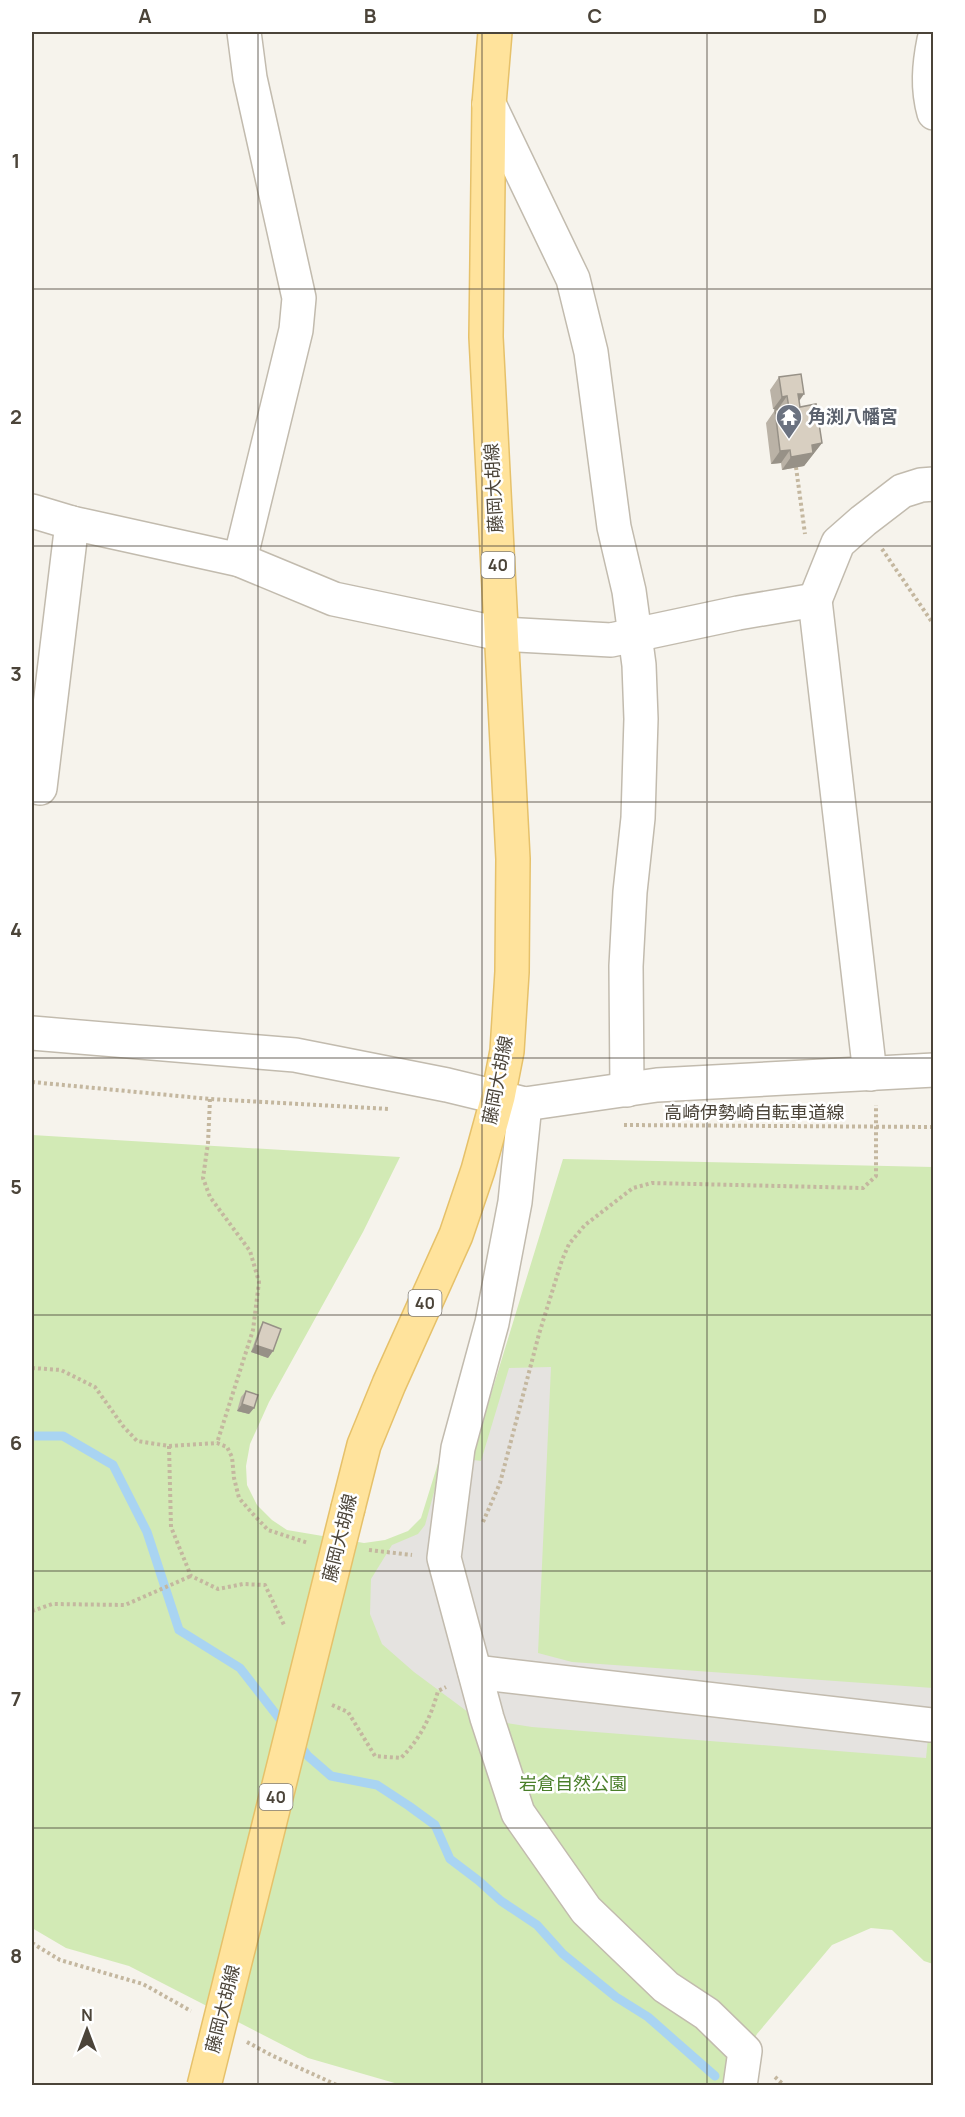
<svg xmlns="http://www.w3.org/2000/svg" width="965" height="2117" viewBox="0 0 965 2117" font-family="Manrope,'Noto Sans JP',sans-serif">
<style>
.green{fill:#d2eab5}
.parking{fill:#e5e3e0}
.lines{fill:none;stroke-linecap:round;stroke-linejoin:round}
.stream{stroke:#a9d4f2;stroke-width:9}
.minor-casing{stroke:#c2bbae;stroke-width:36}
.major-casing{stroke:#e6c16a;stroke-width:36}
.path{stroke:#c4b79f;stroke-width:4;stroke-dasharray:3 3;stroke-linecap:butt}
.minor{stroke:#fff;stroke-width:33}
.major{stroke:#ffe39c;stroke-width:33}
.major-bridge-casing{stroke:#e6c16a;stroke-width:36;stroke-linecap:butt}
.major-bridge{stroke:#ffe39c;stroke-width:33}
.wall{fill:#bab2a6}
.shaded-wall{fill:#979187}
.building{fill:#d8cfc1;stroke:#979187;stroke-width:1.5}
.grid{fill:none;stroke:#4b4439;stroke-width:1.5;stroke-opacity:0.55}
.labels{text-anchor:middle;stroke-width:5;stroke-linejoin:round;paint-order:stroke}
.shield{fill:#fff;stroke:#817c74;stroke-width:1.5}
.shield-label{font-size:16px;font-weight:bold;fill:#4b4439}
.worship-label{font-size:18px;font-weight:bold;fill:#5b616d;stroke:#fff;text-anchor:start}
.street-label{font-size:18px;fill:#4b4439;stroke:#fff}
.park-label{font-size:18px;fill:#4a7f2a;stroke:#fff}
.neatline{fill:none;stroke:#4b4439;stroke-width:2}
.grid-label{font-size:20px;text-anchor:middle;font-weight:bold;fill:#4b4439}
</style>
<rect width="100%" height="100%" fill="#f6f3ec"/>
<!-- green -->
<polygon class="green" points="32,1135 400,1157 363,1232 269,1402 250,1444 246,1466 247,1485 257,1505 272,1520 287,1530 364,1543 385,1540 408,1531 421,1518 444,1444 473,1453 563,1159 933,1167 933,1964 924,1961 892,1930 871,1928 832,1945 757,2034 728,2085 405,2086 308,2058 129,1966 66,1948 32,1928"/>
<!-- parking -->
<polygon class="parking" points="551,1367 538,1653 572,1662 933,1688 926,1758 532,1727 476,1718 414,1672 382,1644 370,1614 371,1579 392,1545 418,1534 425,1525 444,1456 481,1461 509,1368"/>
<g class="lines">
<!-- stream -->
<g class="stream">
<polyline points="32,1436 63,1436 113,1465 147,1532 179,1630 240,1668 286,1727"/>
<polyline points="298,1743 308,1756 331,1776 377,1785 409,1806 435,1825 450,1859 479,1881 501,1901 537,1925 563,1954 616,1997 648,2017 715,2076"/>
</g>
<!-- minor casing -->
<g class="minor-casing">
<g id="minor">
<path d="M 934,40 C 929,65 927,88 934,113"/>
<polyline points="489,104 573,279 591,352 614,527 629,591 635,635 639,665 641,719 638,818 630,892 626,966 627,1090"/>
<polyline points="32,511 72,523 240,560 334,599 501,634 611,640 738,613 815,600 870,1074"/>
<polyline points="240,560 296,330 299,298 250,78 244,32"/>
<polyline points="815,600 838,543 863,521 902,491 921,485 934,484"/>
<polyline points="40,788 72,523"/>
<polyline points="32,1033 295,1055 447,1085 525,1104 657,1085 934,1070"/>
<polyline points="525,1104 515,1202 492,1323 458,1448 444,1558 487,1718 518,1813 586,1910 666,1987 707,2014 745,2051 740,2086"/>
<polyline points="475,1672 931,1725"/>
</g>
</g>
<!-- major casing -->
<g class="major-casing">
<polyline id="major" points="348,1508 364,1445 389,1384 456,1235 478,1170 498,1097 507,1051 512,972 513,859 486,337 489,104 495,32"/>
</g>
<!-- path -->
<g class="path">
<polyline points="796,467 805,534"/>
<polyline points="882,549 934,625"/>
<polyline points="32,1082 210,1099 390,1109"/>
<polyline points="210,1099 208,1143 203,1178 210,1197 250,1251 259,1282 253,1330 217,1443"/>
<polyline points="624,1125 934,1127"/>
<polyline points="32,1368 61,1370 95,1387 123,1426 137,1441 169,1446 217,1443 227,1447 232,1457 234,1478 239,1498 252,1513 268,1530 308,1543"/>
<polyline points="169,1446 171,1527 191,1576 218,1589 243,1584 265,1585 285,1627"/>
<polyline points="483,1522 500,1483 539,1334 562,1260 569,1244 585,1225 633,1188 652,1183 863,1188 876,1176 876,1105"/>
<polyline points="369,1550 412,1555"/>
<polyline points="32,1611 52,1604 125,1605 191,1576"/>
<path d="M 332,1705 L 348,1712 L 375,1756 L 401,1758 C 420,1739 431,1717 438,1691 L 446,1687"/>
<polyline points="32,1943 60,1960 143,1984 191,2011"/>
<polyline points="247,2042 271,2055 339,2086"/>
<polyline points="775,2077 785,2086"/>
</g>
<!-- minor -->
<use href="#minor" class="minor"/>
<!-- major -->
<use href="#major" class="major"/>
<!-- major-bridge casing -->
<g class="major-bridge-casing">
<polyline id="major-bridge" points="204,2086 348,1508"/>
</g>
<!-- major-bridge -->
<use href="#major-bridge" class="major-bridge"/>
</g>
<!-- wall -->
<g class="wall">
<polygon points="779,377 799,401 800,407 822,443 804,466 782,470 781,463 771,464 766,423 775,410 778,410 773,409 770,390"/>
<polygon points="263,1322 273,1351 268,1358 251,1352 259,1329"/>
<polygon points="246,1391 254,1408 249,1414 237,1411 241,1397"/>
</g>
<!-- shaded-wall -->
<g class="shaded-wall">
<polygon points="798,394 804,394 795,407"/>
<polygon points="787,396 778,409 773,409 782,397"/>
<polygon points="822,443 804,466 782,470 791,457 812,445"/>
<polygon points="790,450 781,463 771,464 780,451"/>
<polygon points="255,1345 273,1351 268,1358 251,1352"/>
<polygon points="242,1404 254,1408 249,1414 237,1411"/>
</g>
<!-- building -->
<g class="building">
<polygon points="801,374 804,394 798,394 800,407 816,404 822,443 812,445 813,453 791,457 790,450 780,451 775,410 789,408 787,396 782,397 779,377"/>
<polygon points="263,1322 281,1329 273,1351 255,1345"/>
<polygon points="246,1391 258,1395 254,1408 242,1404"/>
</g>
<!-- grid -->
<path class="grid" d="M 258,32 L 258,2086M 482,32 L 482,2086M 707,32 L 707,2086M 32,289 L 934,289M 32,546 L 934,546M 32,802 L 934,802M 32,1058 L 934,1058M 32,1315 L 934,1315M 32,1571 L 934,1571M 32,1828 L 934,1828"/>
<!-- icons -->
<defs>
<g id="temple-pin" transform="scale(1.35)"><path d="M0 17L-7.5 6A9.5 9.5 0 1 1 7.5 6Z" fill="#6b7280" stroke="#fff"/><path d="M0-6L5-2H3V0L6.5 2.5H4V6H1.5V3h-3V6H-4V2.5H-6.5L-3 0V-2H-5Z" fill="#fff"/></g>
</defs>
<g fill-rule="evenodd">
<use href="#temple-pin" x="789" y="417"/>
</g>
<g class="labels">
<!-- shield labels -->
<g class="shield">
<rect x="481.5" y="552" width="33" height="26" rx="4.5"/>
<rect x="408.5" y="1290" width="33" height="26" rx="4.5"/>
<rect x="259.5" y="1784" width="33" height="26" rx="4.5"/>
</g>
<g class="shield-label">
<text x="498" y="571">40</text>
<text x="425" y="1309">40</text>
<text x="276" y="1803">40</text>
</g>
<!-- worship labels -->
<g class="worship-label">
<text x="808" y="423">角渕八幡宮</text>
</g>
<!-- street labels -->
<g class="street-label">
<text transform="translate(494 488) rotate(-93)" y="6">藤岡大胡線</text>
<text transform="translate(498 1080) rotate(-79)" y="6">藤岡大胡線</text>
<text x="754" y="1119">高崎伊勢崎自転車道線</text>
<text transform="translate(340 1538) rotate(-76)" y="6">藤岡大胡線</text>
<text transform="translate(223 2009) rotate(-76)" y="6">藤岡大胡線</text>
</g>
<!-- park labels -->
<g class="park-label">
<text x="573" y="1790">岩倉自然公園</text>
</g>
</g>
<!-- border -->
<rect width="965" height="2117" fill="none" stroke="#ffffff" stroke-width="66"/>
<!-- north arrow -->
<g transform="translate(87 2030)" stroke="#ffffff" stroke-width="4.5" paint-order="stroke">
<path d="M0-4.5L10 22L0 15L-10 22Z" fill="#4b4439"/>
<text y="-9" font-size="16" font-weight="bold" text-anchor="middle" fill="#4b4439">N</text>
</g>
<rect x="33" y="33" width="899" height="2051" class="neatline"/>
<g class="grid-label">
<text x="145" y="23">A</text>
<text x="370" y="23">B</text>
<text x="595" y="23">C</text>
<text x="820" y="23">D</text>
<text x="16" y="168">1</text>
<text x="16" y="424">2</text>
<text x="16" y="681">3</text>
<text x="16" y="937">4</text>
<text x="16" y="1194">5</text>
<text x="16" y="1450">6</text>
<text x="16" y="1706">7</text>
<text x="16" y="1963">8</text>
</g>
</svg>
